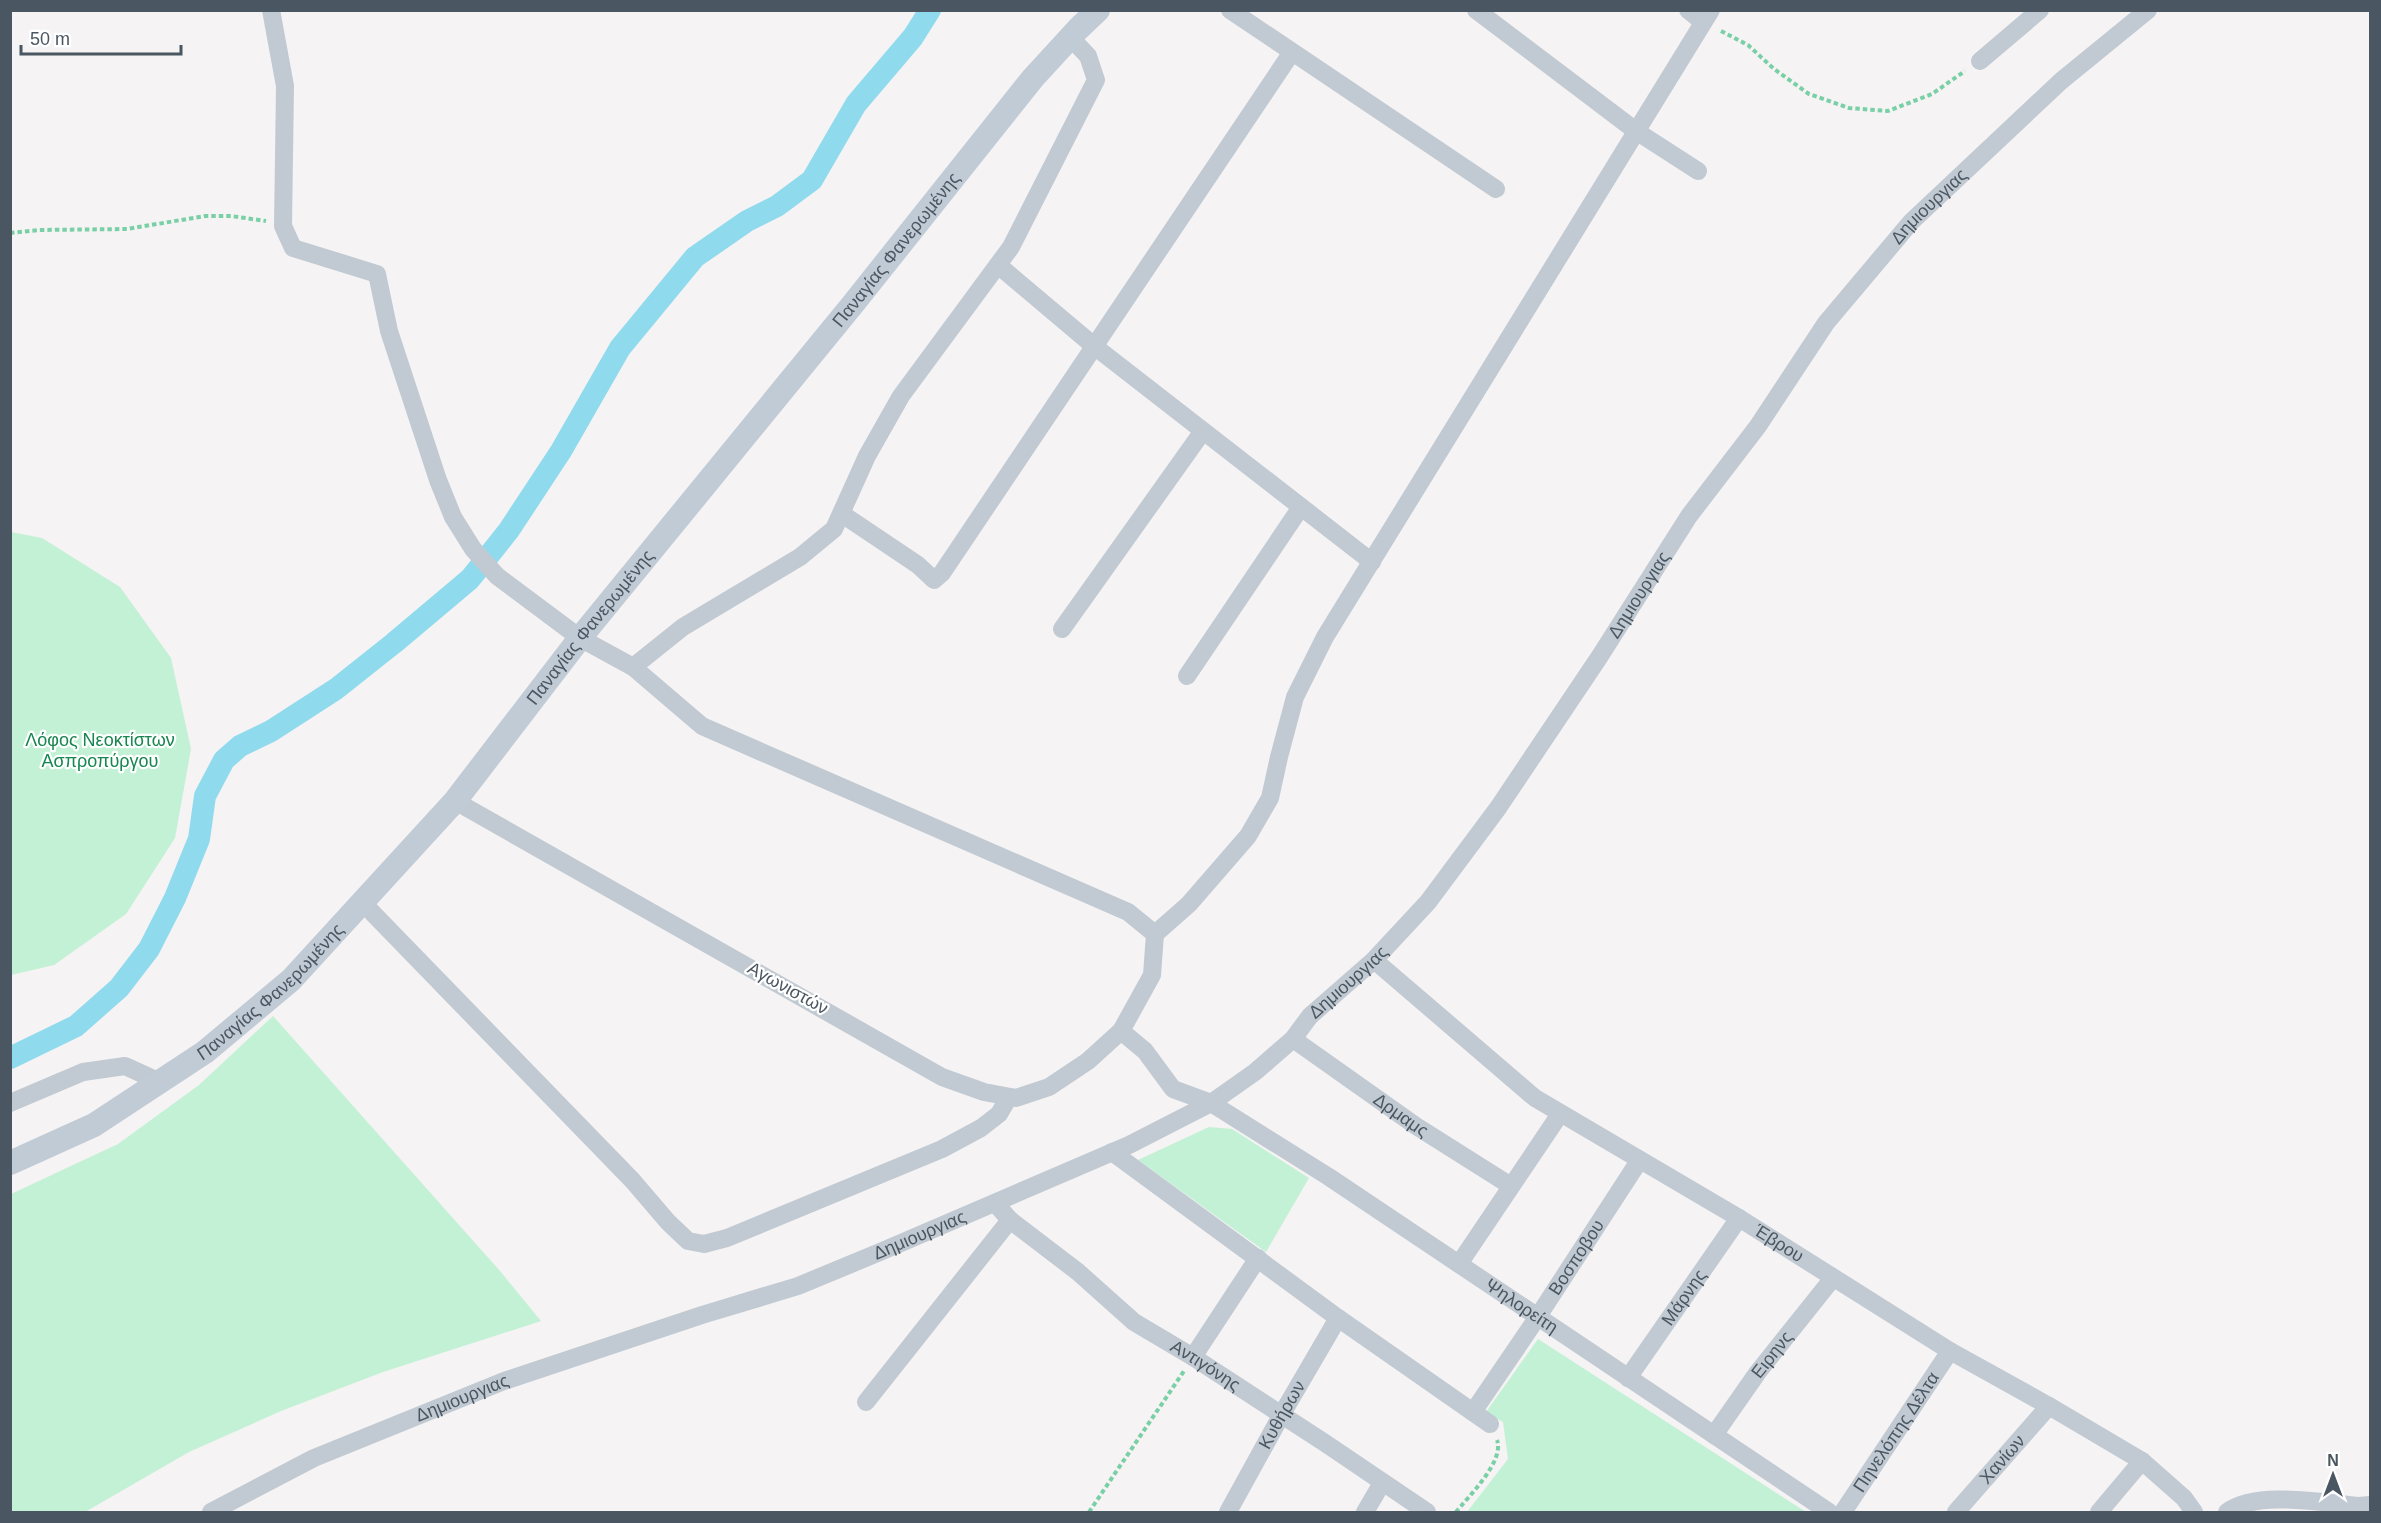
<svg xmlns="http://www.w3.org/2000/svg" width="2381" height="1523" viewBox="0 0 2381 1523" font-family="Helvetica,sans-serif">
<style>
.green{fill:#c3f1d5}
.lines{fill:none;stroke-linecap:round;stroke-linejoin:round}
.canal{stroke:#90daee;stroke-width:22}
.path{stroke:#7ad0a6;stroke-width:4;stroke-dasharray:4.5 3;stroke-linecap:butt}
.minor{stroke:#c1cad2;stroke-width:18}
.secondary{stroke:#c1cbd6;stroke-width:24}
.labels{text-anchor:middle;stroke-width:4.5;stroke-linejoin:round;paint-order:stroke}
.street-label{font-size:18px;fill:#4a5661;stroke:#fff}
.park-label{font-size:18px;fill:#17864f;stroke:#fff}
</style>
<rect width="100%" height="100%" fill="#f5f3f3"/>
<!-- green -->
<g class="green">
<polygon points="11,532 42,538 120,587 171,658 191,749 175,838 126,914 54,965 11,975"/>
<polygon points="273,1016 500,1271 541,1321 383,1372 281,1411 189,1452 85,1512 11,1512 11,1194 118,1144 199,1085"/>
<polygon points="1209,1127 1232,1129 1309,1178 1266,1252 1138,1160"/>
<polygon points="1538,1339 1806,1512 1467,1512 1508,1459 1503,1422 1486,1412"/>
</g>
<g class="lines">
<!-- canal -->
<polyline class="canal" points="10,1058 76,1026 119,988 149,949 175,898 199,839 205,796 224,760 240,746 271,731 336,689 394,643 470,579 509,530 561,451 620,348 695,257 747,221 777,206 812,180 856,104 913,37 930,10"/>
<!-- path -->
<g class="path">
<polyline points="1721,31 1748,45 1774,69 1809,94 1849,108 1888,111 1932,94 1965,71"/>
<polyline points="10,233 39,230 127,229 205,216 231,216 266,221"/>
<polyline points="1089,1512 1184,1371"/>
<path d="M 1456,1512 C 1468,1497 1505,1461 1497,1440"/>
</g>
<!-- minor -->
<g class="minor">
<polyline points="271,10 285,86 283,226 293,248 377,274 389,331 438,480 453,517 473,549 497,576 580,638 633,667 702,726 1128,912 1155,934 1152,975 1121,1031 1088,1061 1049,1087 1016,1098 984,1092 942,1077 455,801"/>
<polyline points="1230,10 1496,189"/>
<polyline points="1476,10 1636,131 1698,171"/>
<polyline points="1688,10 1703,22"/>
<polyline points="1980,61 2040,10"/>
<polyline points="998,265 1094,346 1372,562"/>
<polyline points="842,514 918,565 934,580 942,573 1292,52"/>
<polyline points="1062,629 1203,431"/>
<polyline points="633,667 683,627 800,557 834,529 867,456 901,396 1011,247 1096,80 1088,56 1070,37"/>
<polyline points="1187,676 1301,507"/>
<polyline points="362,902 632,1180 668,1222 688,1241 704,1244 727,1238 942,1149 981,1128 999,1114 1009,1097"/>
<polyline points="1155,934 1189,904 1248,836 1270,798 1279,757 1295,697 1325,637 1711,10"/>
<path id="s1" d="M 1374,960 L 1535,1098 L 1739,1218 L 1950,1351 L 2049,1406 L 2142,1461 L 2184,1498 L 2194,1512"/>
<path id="s2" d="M 1121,1031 L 1145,1051 L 1173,1089 L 1211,1103 L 1329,1177 L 1829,1512"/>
<path id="s3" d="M 1293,1039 L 1416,1126 L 1511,1186"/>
<polyline points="10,1103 83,1072 125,1066 160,1082"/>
<polyline points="1112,1152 1338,1318 1490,1424"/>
<path id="s4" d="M 995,1203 L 1010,1220 L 1078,1272 L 1134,1322 L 1193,1357 L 1325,1443 L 1427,1512"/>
<polyline points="1459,1264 1560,1114"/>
<polyline points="1193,1357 1258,1258"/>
<path id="s5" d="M 1628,1378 L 1739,1218"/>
<polyline points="866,1402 1010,1220"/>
<path id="s6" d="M 1473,1412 L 1537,1318 L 1639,1161"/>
<path id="s7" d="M 1714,1435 L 1758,1372 L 1833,1278"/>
<path id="s8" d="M 211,1512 L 314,1458 L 504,1381 L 702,1315 L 798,1286 L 880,1252 L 1129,1145 L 1211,1103 L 1255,1072 L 1293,1039 L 1310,1016 L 1374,960 L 1428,902 L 1498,808 L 1600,656 L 1689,516 L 1758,426 L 1826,323 L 1911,222 L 2061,81 L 2148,10"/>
<path id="s9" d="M 1228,1512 L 1282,1414 L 1338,1318"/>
<polyline points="1365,1512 1382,1483"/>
<path id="s10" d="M 1843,1512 L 1950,1351"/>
<path id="s11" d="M 1956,1512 L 2049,1406"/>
<polyline points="2099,1512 2142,1461"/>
<path d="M 2227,1512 C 2257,1490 2323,1503 2359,1506 L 2370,1505"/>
</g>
<!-- secondary -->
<path class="secondary" id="s12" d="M 10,1163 L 94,1125 L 205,1052 L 291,980 L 455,801 L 580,638 L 853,304 L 1033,78 L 1078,29 L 1098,10"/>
</g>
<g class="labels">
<!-- street labels -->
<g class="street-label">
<text dy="6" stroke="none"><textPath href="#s8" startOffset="2238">Δημιουργιας</textPath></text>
<text dy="6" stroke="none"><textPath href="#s12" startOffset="1286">Παναγίας Φανερωμένης</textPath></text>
<text dy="6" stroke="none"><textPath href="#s8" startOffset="1752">Δημιουργιας</textPath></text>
<text dy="6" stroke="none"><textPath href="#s12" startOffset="800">Παναγίας Φανερωμένης</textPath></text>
<text dy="6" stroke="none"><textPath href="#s8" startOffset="1266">Δημιουργιας</textPath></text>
<text transform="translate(788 988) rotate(29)" y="6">Αγωνιστών</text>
<text dy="6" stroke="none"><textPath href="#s12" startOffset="314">Παναγίας Φανερωμένης</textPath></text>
<text dy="6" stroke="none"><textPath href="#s3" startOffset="132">Δρμαμς</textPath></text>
<text dy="6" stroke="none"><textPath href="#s8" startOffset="762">Δημιουργιας</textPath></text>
<text dy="6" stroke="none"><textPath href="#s1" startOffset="496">Έβρου</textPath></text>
<text dy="6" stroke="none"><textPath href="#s6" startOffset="186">Βοσποβου</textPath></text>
<text dy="6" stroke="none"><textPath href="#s5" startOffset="98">Μάρνης</textPath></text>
<text dy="6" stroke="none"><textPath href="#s2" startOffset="490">Ψηλορείτη</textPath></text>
<text dy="6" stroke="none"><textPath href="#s7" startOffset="99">Ειρηνς</textPath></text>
<text dy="6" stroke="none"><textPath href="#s4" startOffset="267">Αντιγόνης</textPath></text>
<text dy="6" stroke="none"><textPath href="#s8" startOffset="276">Δημιουργιας</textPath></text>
<text dy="6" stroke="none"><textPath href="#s9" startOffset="111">Κυθήρων</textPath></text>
<text dy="6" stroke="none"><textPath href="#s10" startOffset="96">Πηνελόπης Δέλτα</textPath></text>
<text dy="6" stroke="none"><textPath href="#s11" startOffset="70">Χανίων</textPath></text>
</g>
<!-- park labels -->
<g class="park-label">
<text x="100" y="746">Λόφος Νεοκτίστων<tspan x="100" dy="21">Ασπροπύργου</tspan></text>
</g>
</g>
<!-- border -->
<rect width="2381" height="1523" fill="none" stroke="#4a5661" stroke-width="24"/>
<!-- north arrow -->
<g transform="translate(2333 1475)" stroke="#ffffff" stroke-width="4.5" paint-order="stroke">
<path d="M0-4.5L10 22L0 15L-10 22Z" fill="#4a5661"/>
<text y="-9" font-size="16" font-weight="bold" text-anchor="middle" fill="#4a5661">N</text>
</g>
<!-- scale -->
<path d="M21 45v9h160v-9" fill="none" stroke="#4a5661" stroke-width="3"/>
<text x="30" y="45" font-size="18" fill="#4a5661" stroke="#ffffff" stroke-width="4.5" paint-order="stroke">50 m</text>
</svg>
